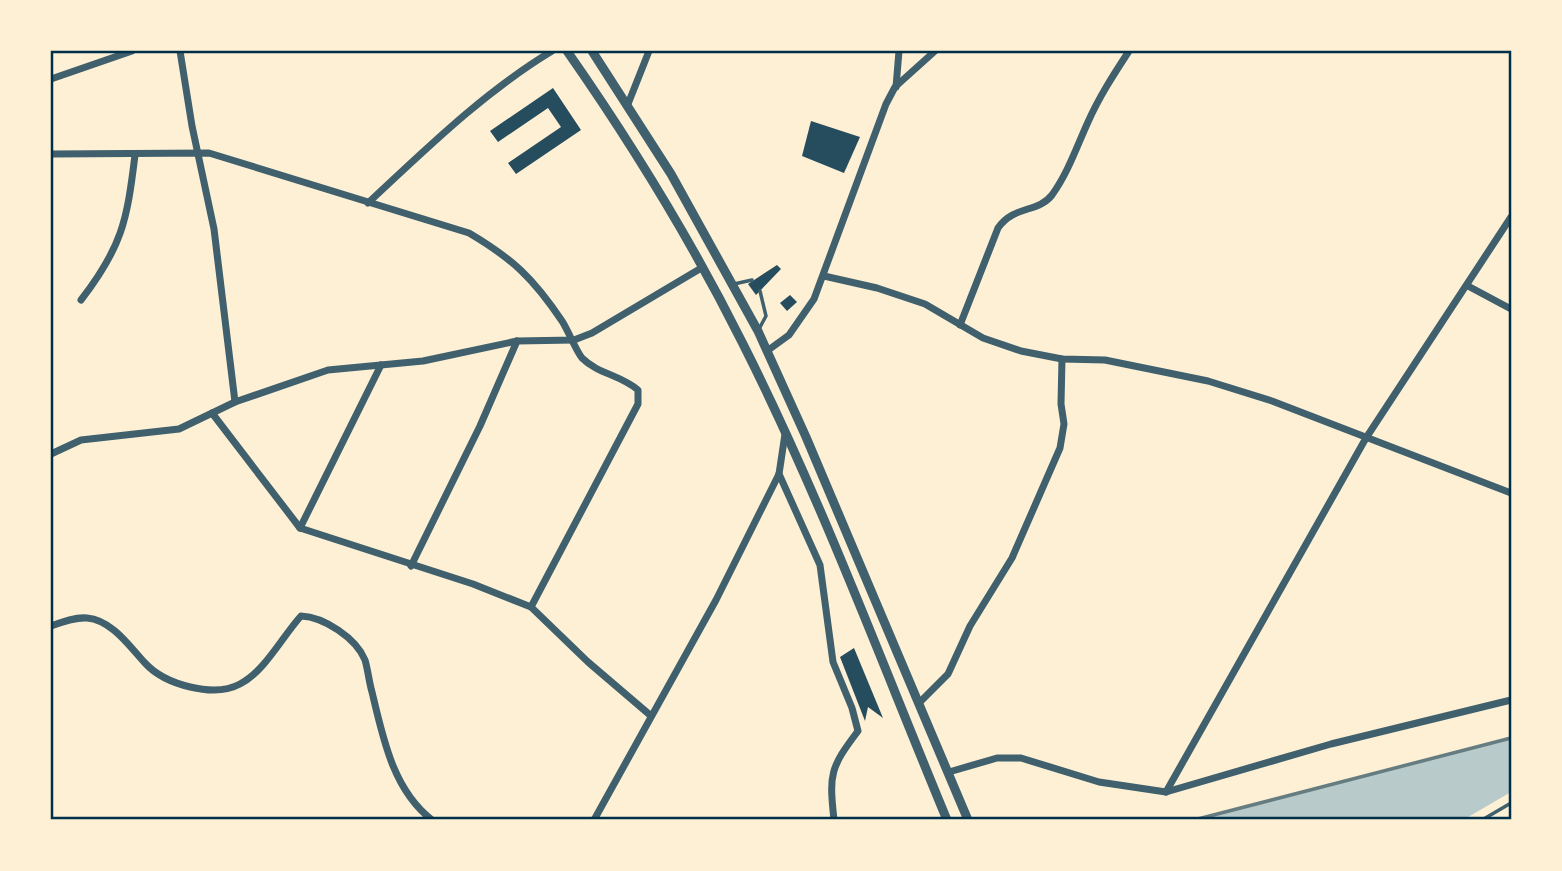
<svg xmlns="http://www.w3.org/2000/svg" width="1562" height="871" viewBox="0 0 1562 871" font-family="Jost,sans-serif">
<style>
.green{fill:#b9caca}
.building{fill:#264d5e}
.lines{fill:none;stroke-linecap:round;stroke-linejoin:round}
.service{stroke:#3f606c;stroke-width:3.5}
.minor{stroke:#3f606c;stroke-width:7}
.tertiary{stroke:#3f606c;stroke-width:9}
.rail{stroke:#657d81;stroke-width:3.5}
.neatline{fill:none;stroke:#003049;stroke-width:2.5}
</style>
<rect width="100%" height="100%" fill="#fdf0d5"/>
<!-- green -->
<polygon class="green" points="1511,738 1511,792 1463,820 1195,820"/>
<!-- building -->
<g class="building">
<polygon points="553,88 581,130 516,174 508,163 561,127 548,108 498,142 490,131"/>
<polygon points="811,121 860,137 844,173 802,156"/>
<polygon points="777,265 781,269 756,295 748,284"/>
<polygon points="790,295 797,302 787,311 780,303"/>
<polygon points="854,648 883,718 868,707 865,721 840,657"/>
</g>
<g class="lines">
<!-- service -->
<g class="service">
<polyline points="734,284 752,280"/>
<polyline points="759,329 766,316 760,291"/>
<polyline points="1482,820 1511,803"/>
</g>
<!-- minor -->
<g class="minor">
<polyline points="180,51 192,126 214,229 235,402"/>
<polyline points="51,79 132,51"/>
<polyline points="896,87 899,51"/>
<polyline points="628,104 649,51"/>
<path d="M 51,154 L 209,153 L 469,233 C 513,259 533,278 562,321 C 568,330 576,351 582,358 C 598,374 621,375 638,390 L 638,404 L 531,607"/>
<path d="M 368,203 C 426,149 484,92 552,51"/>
<polyline points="824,276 877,288 925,304 983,338 1021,351 1062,359 1105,360 1208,381 1272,401 1511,493"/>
<polyline points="1468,286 1511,309"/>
<path d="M 81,300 C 122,247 127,221 135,155"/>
<path d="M 960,325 L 998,228 C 1014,205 1038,213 1052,195 C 1068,173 1077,146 1088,122 C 1099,97 1114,74 1129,51"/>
<polyline points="767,351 789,335 814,299 886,104 895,87 935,51"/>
<polyline points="212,413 300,528 473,584 531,607 588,662 650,715"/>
<polyline points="51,454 81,440 179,429 235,402 328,370 423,361 517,341 574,340 592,333 703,267"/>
<path d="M 779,474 L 820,565 L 833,662 L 852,708 L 858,731 C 830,768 829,774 834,820"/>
<polyline points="300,528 381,365"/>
<polyline points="411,566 480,426 517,341"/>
<path d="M 51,626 C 62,622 75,617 87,618 C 112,620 130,647 145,663 C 165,685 214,698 240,684 C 265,671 282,637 301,616 C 324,617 356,638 365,660 C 368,670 369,682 372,692 C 383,738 393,790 432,820"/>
<polyline points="919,703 948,674 970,626 1012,558 1060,448 1064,424 1061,404 1062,359"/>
<polyline points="949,772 997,758 1021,758 1099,782 1166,792 1331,744 1511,700"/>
<polyline points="1166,792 1366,438 1511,217"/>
<polyline points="594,820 716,600 779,474 785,434"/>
</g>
<!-- tertiary -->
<g class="tertiary">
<path d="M 567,51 C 632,144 691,240 742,342 C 820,496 881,661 947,820"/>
<polyline points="592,51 671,174 758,331 806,437 968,820"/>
</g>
<!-- rail -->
<polyline class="rail" points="1194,820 1511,738"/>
</g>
<!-- border -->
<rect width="1562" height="871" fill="none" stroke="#fdf0d5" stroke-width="105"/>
<rect x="52" y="52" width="1458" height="766" class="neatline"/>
</svg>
